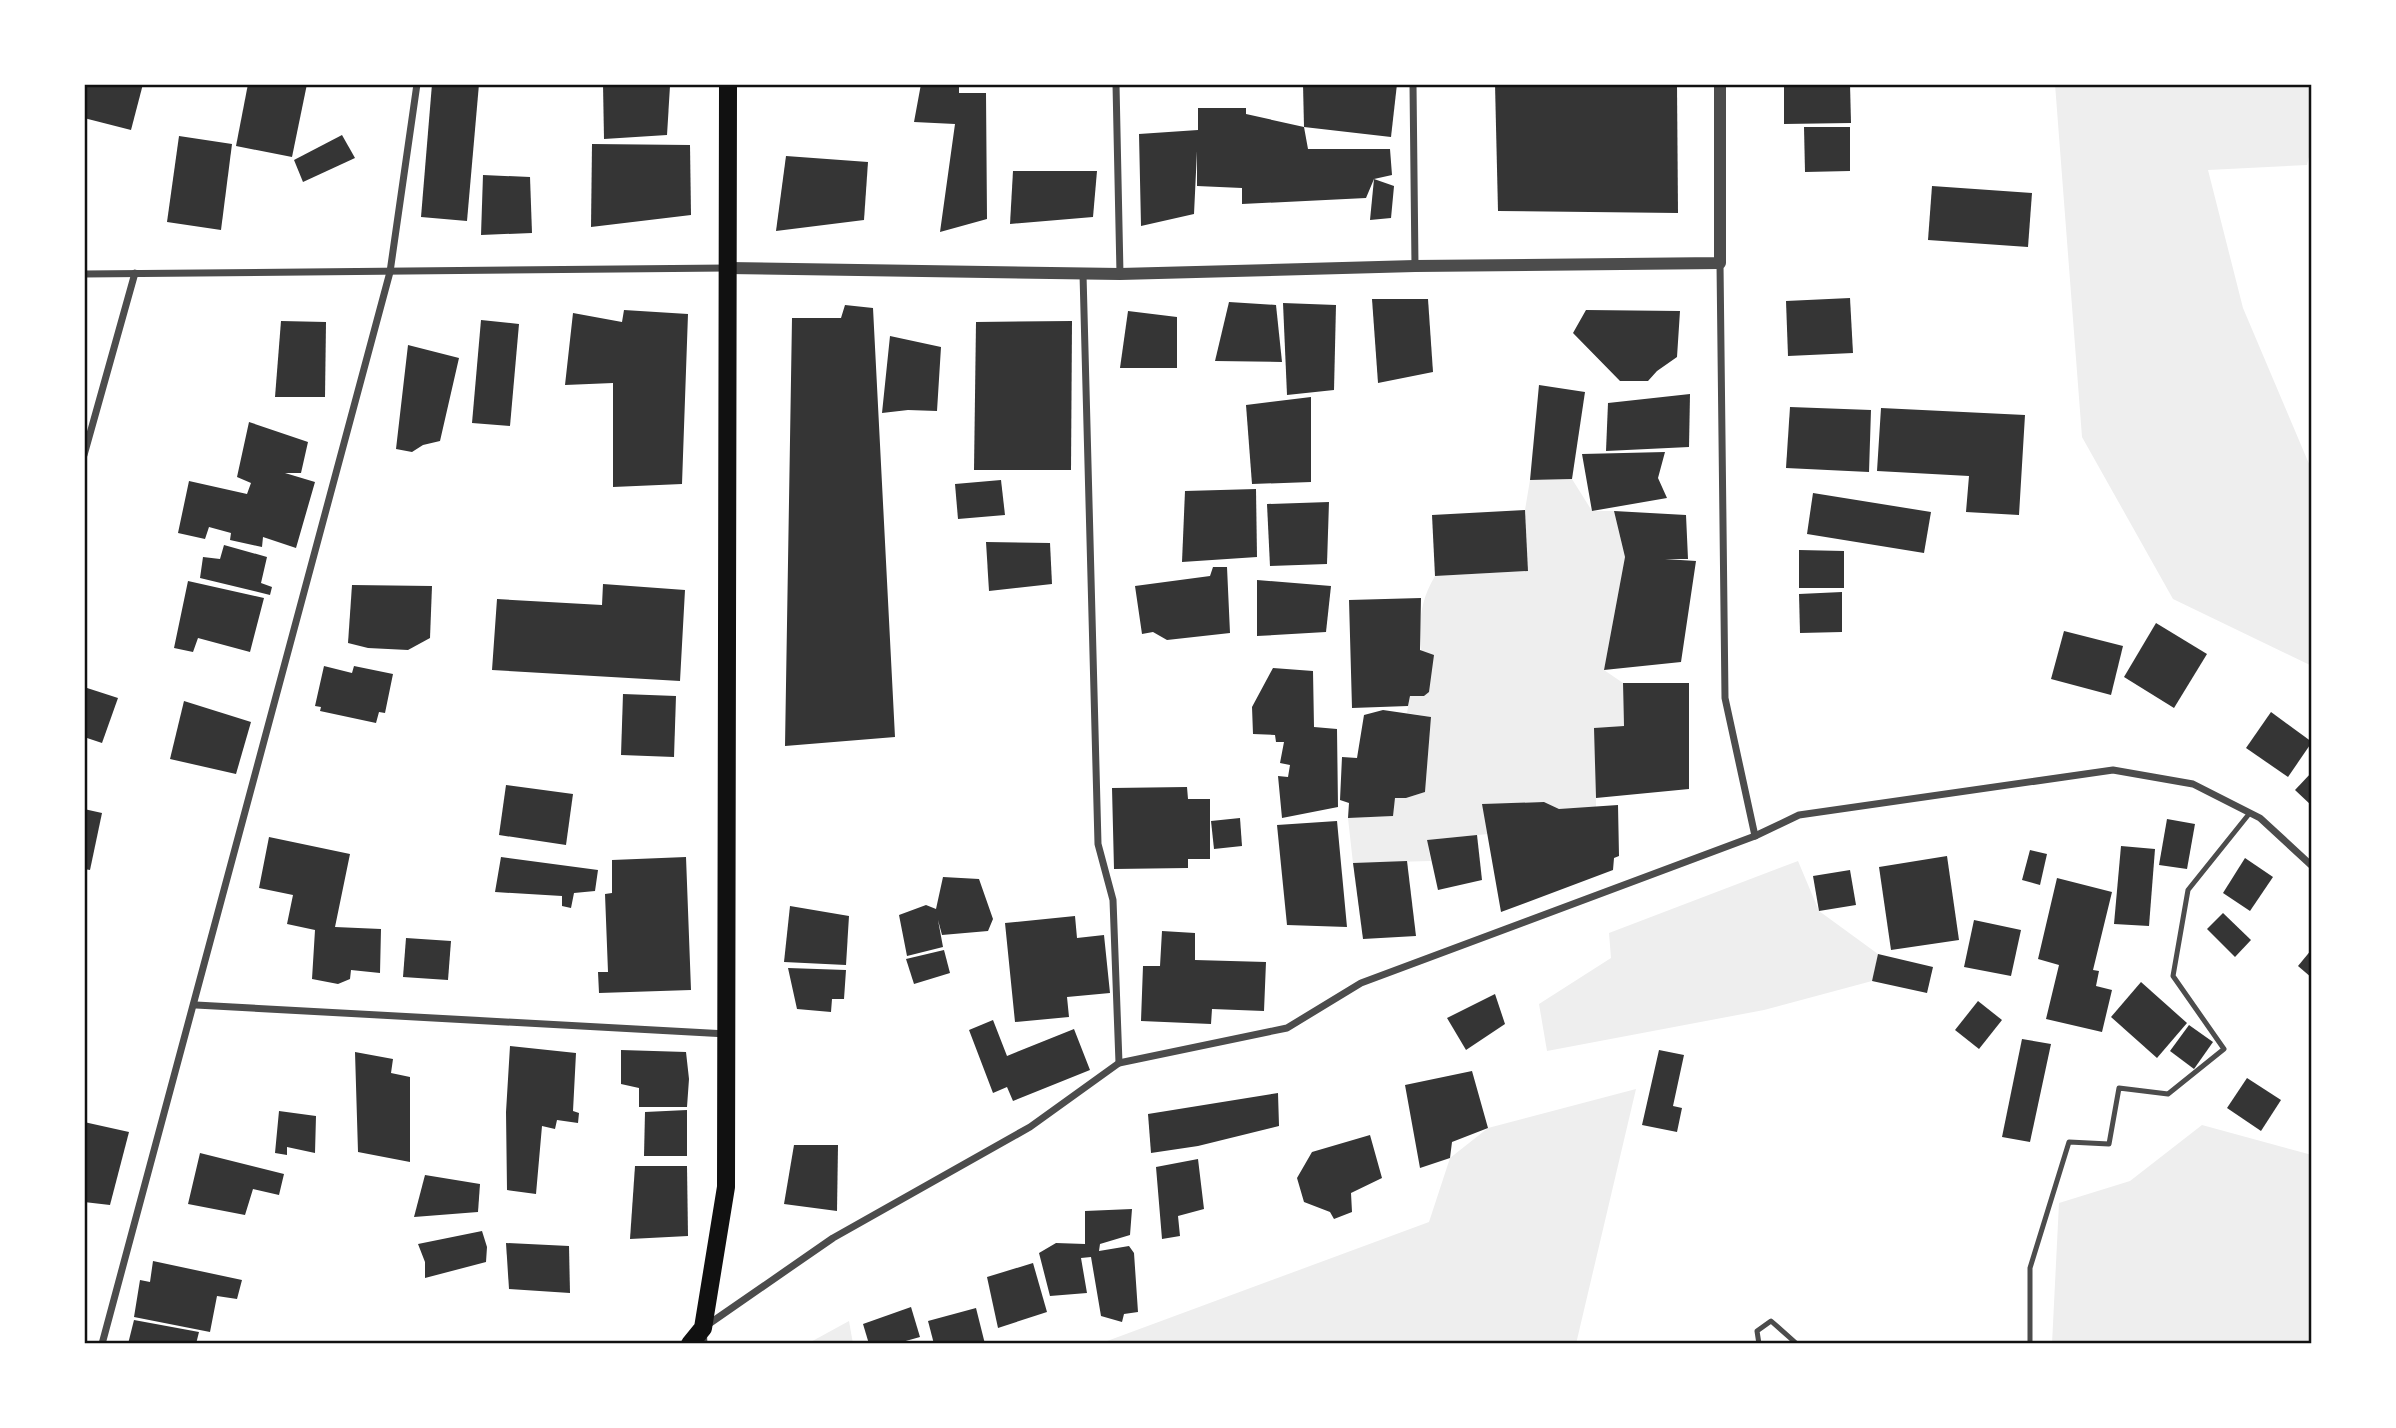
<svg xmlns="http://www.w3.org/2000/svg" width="2396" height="1428" viewBox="0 0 2396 1428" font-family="Mulish,sans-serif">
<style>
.green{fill:#eee}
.building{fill:#353535}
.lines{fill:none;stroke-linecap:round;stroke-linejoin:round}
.service{stroke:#4c4c4c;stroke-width:5}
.minor{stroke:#4c4c4c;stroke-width:7}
.tertiary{stroke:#4c4c4c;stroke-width:12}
.primary{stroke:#111;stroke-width:18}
.neatline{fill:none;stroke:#111;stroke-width:2.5}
</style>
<rect width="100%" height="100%" fill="#fff"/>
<!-- green -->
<g class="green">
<polygon points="2055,84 2312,84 2312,144 2307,165 2208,170 2243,308 2312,471 2312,666 2173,599 2082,437"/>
<path d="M 1572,479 L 1592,511 L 1614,511 L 1625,557 L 1604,670 L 1623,683 L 1624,726 L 1595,728 L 1596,808 L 1559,809 L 1544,802 L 1483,804 L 1488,834 L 1427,840 L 1431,861 L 1353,863 L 1348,818 L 1392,816 L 1395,798 L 1406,798 L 1425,792 L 1431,717 L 1407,713 L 1410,696 L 1424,696 L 1429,692 C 1420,650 1412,614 1435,576 L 1528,571 L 1525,510 L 1530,480 Z"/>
<polygon points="1798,861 1819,911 1878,954 1872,981 1764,1010 1547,1051 1539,1004 1611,958 1609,933"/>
<polygon points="1636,1089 1576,1344 1099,1344 1429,1222 1450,1158 1488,1128"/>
<polygon points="2202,1125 2312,1155 2312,1344 2052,1344 2059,1203 2130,1181"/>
<polygon points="849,1321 853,1344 807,1344"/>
</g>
<!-- building -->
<g class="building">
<polygon points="84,84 143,84 131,130 84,118"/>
<polygon points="248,84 307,84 292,157 236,146"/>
<polygon points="432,84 479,84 467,221 421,217"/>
<polygon points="603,84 670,86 667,135 604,139"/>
<polygon points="921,84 959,84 959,93 986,93 987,219 940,232 955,124 914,122"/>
<polygon points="1303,84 1397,84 1391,137 1304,127"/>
<polygon points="1495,84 1677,86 1678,213 1498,211"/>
<polygon points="1784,84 1850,84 1851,123 1784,124"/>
<polygon points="1198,108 1246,108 1246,114 1304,127 1308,149 1390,149 1392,175 1374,179 1366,198 1242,204 1242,188 1197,186 1197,151 1194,214 1141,226 1139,134 1198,130"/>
<polygon points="1804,127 1850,127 1850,171 1805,172"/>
<polygon points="342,135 355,158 303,182 294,160"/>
<polygon points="179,136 232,144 221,230 167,222"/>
<polygon points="592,144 690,145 691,215 591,227"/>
<polygon points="786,156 868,162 864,220 776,231"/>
<polygon points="1013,171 1097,171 1093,217 1010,224"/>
<polygon points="483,175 530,177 532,233 481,235"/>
<polygon points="1374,179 1394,186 1391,218 1370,220"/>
<polygon points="1932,186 2032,193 2028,247 1928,240"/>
<polygon points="1850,298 1853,353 1788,356 1786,301"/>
<polygon points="1372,299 1428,299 1433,372 1378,383"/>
<polygon points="1229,302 1276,305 1282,362 1215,361"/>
<polygon points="1283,303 1336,305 1334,390 1287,395"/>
<polygon points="845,305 873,308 895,737 785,746 792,318 841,318"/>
<polygon points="624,310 688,314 682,484 613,487 613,383 565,385 573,313 622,322"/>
<polygon points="1586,310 1680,311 1677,357 1657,371 1648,381 1620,381 1573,333"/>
<polygon points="1128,311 1177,317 1177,368 1120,368"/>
<polygon points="481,320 519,324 510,426 472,423"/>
<polygon points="281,321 326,322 325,397 275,397"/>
<polygon points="1072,321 1071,470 974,470 976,322"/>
<polygon points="890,336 941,347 937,411 908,410 882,413"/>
<polygon points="408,345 459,358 440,441 423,445 412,452 396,449"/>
<polygon points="1539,385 1585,392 1572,479 1530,480"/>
<polygon points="1690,394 1689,447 1606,451 1608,403"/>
<polygon points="1311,397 1311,482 1252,484 1246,405"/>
<polygon points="1790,407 1871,410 1869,472 1786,468"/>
<polygon points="1881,408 2025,415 2019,515 1966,512 1969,476 1877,471"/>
<polygon points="249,422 308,442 301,473 285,473 315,482 296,548 263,537 262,547 230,540 231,533 209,527 205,539 178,533 189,481 247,494 251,483 237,477"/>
<polygon points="1665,452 1658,478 1667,498 1592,511 1582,454"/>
<polygon points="1001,480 1005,515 958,519 955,484"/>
<polygon points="1256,489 1257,557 1182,562 1185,491"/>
<polygon points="1813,493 1931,512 1924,553 1807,534"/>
<polygon points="1329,502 1327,564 1270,566 1267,504"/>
<polygon points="1525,510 1528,571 1435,576 1432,515"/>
<polygon points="1614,511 1686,515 1688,559 1665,559 1696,561 1681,662 1604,670 1625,557"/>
<polygon points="986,542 1050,543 1052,584 989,591"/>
<polygon points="224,545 267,557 261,583 272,587 270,595 200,578 203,557 220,559"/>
<polygon points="1799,550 1844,551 1844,588 1799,588"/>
<polygon points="1213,567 1227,567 1230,633 1167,640 1153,632 1142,634 1135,586 1210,576"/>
<polygon points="1257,580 1331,586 1326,632 1257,636"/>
<polygon points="188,581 264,598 250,652 198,638 193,652 174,648"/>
<polygon points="603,584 685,590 680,681 492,670 497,599 602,605"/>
<polygon points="352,585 432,586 430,638 408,650 368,648 348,643"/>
<polygon points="1842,592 1842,632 1800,633 1799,594"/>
<polygon points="1421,598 1420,650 1434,655 1429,692 1424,696 1410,696 1408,706 1352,708 1349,600"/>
<polygon points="2156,623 2207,654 2174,708 2124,677"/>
<polygon points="2064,631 2123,646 2111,695 2051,679"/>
<polygon points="324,666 352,673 354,666 393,674 385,713 379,712 376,723 320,711 321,707 315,706"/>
<polygon points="1273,668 1313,671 1314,727 1337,729 1338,807 1282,818 1278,776 1288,777 1290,765 1280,763 1284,742 1276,742 1275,735 1253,734 1252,707"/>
<polygon points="1623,683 1689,683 1689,789 1596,798 1594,728 1624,726"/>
<polygon points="84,687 118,698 102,743 84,737"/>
<polygon points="623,694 676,696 674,757 621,755"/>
<polygon points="184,701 251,722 236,774 170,759"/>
<polygon points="1383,710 1431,717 1425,792 1406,798 1395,798 1393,816 1348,818 1349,803 1340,800 1342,757 1357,758 1364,715"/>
<polygon points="2271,712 2312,742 2288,777 2246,748"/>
<polygon points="2312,772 2312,806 2295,790"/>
<polygon points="506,785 573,794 566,845 499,835"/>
<polygon points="1187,787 1188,799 1210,799 1210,859 1188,859 1188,868 1114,869 1112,788"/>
<polygon points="1544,802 1559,809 1618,805 1619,856 1614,858 1613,870 1501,912 1482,804"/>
<polygon points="84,809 102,813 90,870 84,869"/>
<polygon points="1240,818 1242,846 1214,849 1211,821"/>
<polygon points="2167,819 2195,824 2187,869 2159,865"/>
<polygon points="1337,821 1347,927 1287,925 1277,825"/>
<polygon points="1477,835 1482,880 1438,890 1427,840"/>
<polygon points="269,837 350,854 335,927 381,929 380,973 351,970 350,979 338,984 312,979 315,930 287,924 293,895 259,888"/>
<polygon points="2121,846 2155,849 2149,926 2114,924"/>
<polygon points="2030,850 2047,854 2040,885 2022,880"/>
<polygon points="1947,856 1959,940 1891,950 1879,867"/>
<polygon points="501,857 598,870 595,891 574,893 571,908 562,906 562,896 495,892"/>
<polygon points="686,857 691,990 599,993 598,972 608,972 605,894 612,893 612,860"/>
<polygon points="2245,858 2273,877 2250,911 2223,893"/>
<polygon points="1407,861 1416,936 1363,939 1353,863"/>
<polygon points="1850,870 1856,905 1819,911 1813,876"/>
<polygon points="943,877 979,879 993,919 988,931 942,935 938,920 943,947 907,956 899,915 926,905 936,909"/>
<polygon points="2057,878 2112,892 2093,970 2099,971 2096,986 2112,990 2102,1032 2046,1019 2059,965 2038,959"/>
<polygon points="790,906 849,916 846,965 784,962"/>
<polygon points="2223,913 2251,940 2235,957 2207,929"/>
<polygon points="1075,916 1077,938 1104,935 1110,993 1067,997 1069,1017 1015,1022 1005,923"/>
<polygon points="1974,920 2021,930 2011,976 1964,967"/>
<polygon points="1162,931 1195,933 1195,960 1266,962 1264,1011 1212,1009 1211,1024 1141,1021 1143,966 1160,966"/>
<polygon points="406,938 451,941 448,980 403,977"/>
<polygon points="2312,949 2312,978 2298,966"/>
<polygon points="944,950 950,973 914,984 906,959"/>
<polygon points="1878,954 1933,967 1927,993 1872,981"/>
<polygon points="788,968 846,970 844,999 832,999 831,1012 797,1009"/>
<polygon points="2141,982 2187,1023 2157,1058 2111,1017"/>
<polygon points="1495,994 1505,1024 1466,1050 1447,1018"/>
<polygon points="1978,1001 2002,1020 1979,1049 1955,1030"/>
<polygon points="993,1020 1007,1056 1074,1029 1090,1070 1013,1101 1007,1087 993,1093 969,1030"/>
<polygon points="2189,1025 2213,1042 2194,1069 2170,1051"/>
<polygon points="2022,1039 2051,1044 2030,1142 2002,1137"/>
<polygon points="510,1046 576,1053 573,1111 579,1113 578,1123 557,1120 555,1129 542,1126 536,1194 507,1190 506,1112"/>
<polygon points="621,1050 686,1052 689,1079 687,1107 639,1107 639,1088 621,1084"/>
<polygon points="1659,1050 1684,1055 1673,1106 1682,1108 1677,1132 1642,1125"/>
<polygon points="355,1052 393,1059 391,1073 410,1077 410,1162 358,1152"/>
<polygon points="1472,1071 1488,1128 1452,1142 1450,1158 1420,1168 1405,1085"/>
<polygon points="2247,1078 2281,1100 2261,1131 2227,1108"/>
<polygon points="1278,1093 1279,1126 1198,1146 1151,1153 1148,1114"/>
<polygon points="687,1110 687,1156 644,1156 645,1112"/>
<polygon points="279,1111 316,1116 315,1153 287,1147 287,1155 275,1153"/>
<polygon points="84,1122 129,1132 110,1205 84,1202"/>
<polygon points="1370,1135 1382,1178 1351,1193 1352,1212 1334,1219 1330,1212 1304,1202 1297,1178 1312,1152"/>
<polygon points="794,1145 838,1145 837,1211 784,1204"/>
<polygon points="200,1153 284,1174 279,1195 253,1189 245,1215 188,1204"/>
<polygon points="1198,1159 1204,1209 1178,1216 1180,1236 1162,1239 1156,1167"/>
<polygon points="635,1166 687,1166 688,1236 630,1239"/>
<polygon points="425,1175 480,1184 478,1212 414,1217"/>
<polygon points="1132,1209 1130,1235 1100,1244 1099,1251 1129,1246 1134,1253 1138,1312 1124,1314 1122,1322 1101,1316 1091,1257 1081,1258 1087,1293 1050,1296 1039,1253 1056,1243 1085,1244 1085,1211"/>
<polygon points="482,1231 487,1247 486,1262 425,1278 425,1262 418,1244"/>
<polygon points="506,1243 569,1246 570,1293 509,1289"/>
<polygon points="153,1261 242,1280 237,1299 217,1296 210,1332 134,1317 140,1280 150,1282"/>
<polygon points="1033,1263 1047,1312 998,1328 987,1277"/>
<polygon points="911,1307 920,1337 895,1344 869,1344 863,1324"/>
<polygon points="976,1308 985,1344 934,1344 928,1321"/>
<polygon points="134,1320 199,1332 196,1344 128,1344"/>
</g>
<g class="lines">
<!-- service -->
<g class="service">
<polyline points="1759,1344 1757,1331 1771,1321 1797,1344"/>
<polyline points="2030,1344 2030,1268 2069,1142 2109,1144 2119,1088 2168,1094 2224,1049 2173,976 2188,890 2249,814"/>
</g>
<!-- minor -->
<g class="minor">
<polyline points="1116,84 1120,274"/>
<polyline points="1413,84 1415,266"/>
<polyline points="1720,263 1725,698 1755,836"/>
<polyline points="84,274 727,268"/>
<polyline points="84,455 135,273"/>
<polyline points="196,1005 727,1034"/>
<polyline points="1119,1063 1287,1028 1361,983 1755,836 1799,815 2113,770 2193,784 2260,818 2312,866"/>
<polyline points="102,1344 390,272 417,84"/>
<polyline points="704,1344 703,1328 833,1238 1030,1127 1119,1063 1113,900 1098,844 1083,274"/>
</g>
<!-- tertiary -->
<polyline class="tertiary" points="728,268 1120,274 1415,266 1720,263 1720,84"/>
<!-- primary -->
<polyline class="primary" points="690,1344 703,1328 726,1187 728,84"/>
</g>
<!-- border -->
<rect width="2396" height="1428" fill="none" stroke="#ffffff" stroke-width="172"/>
<rect x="86" y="86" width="2224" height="1256" class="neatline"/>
</svg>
